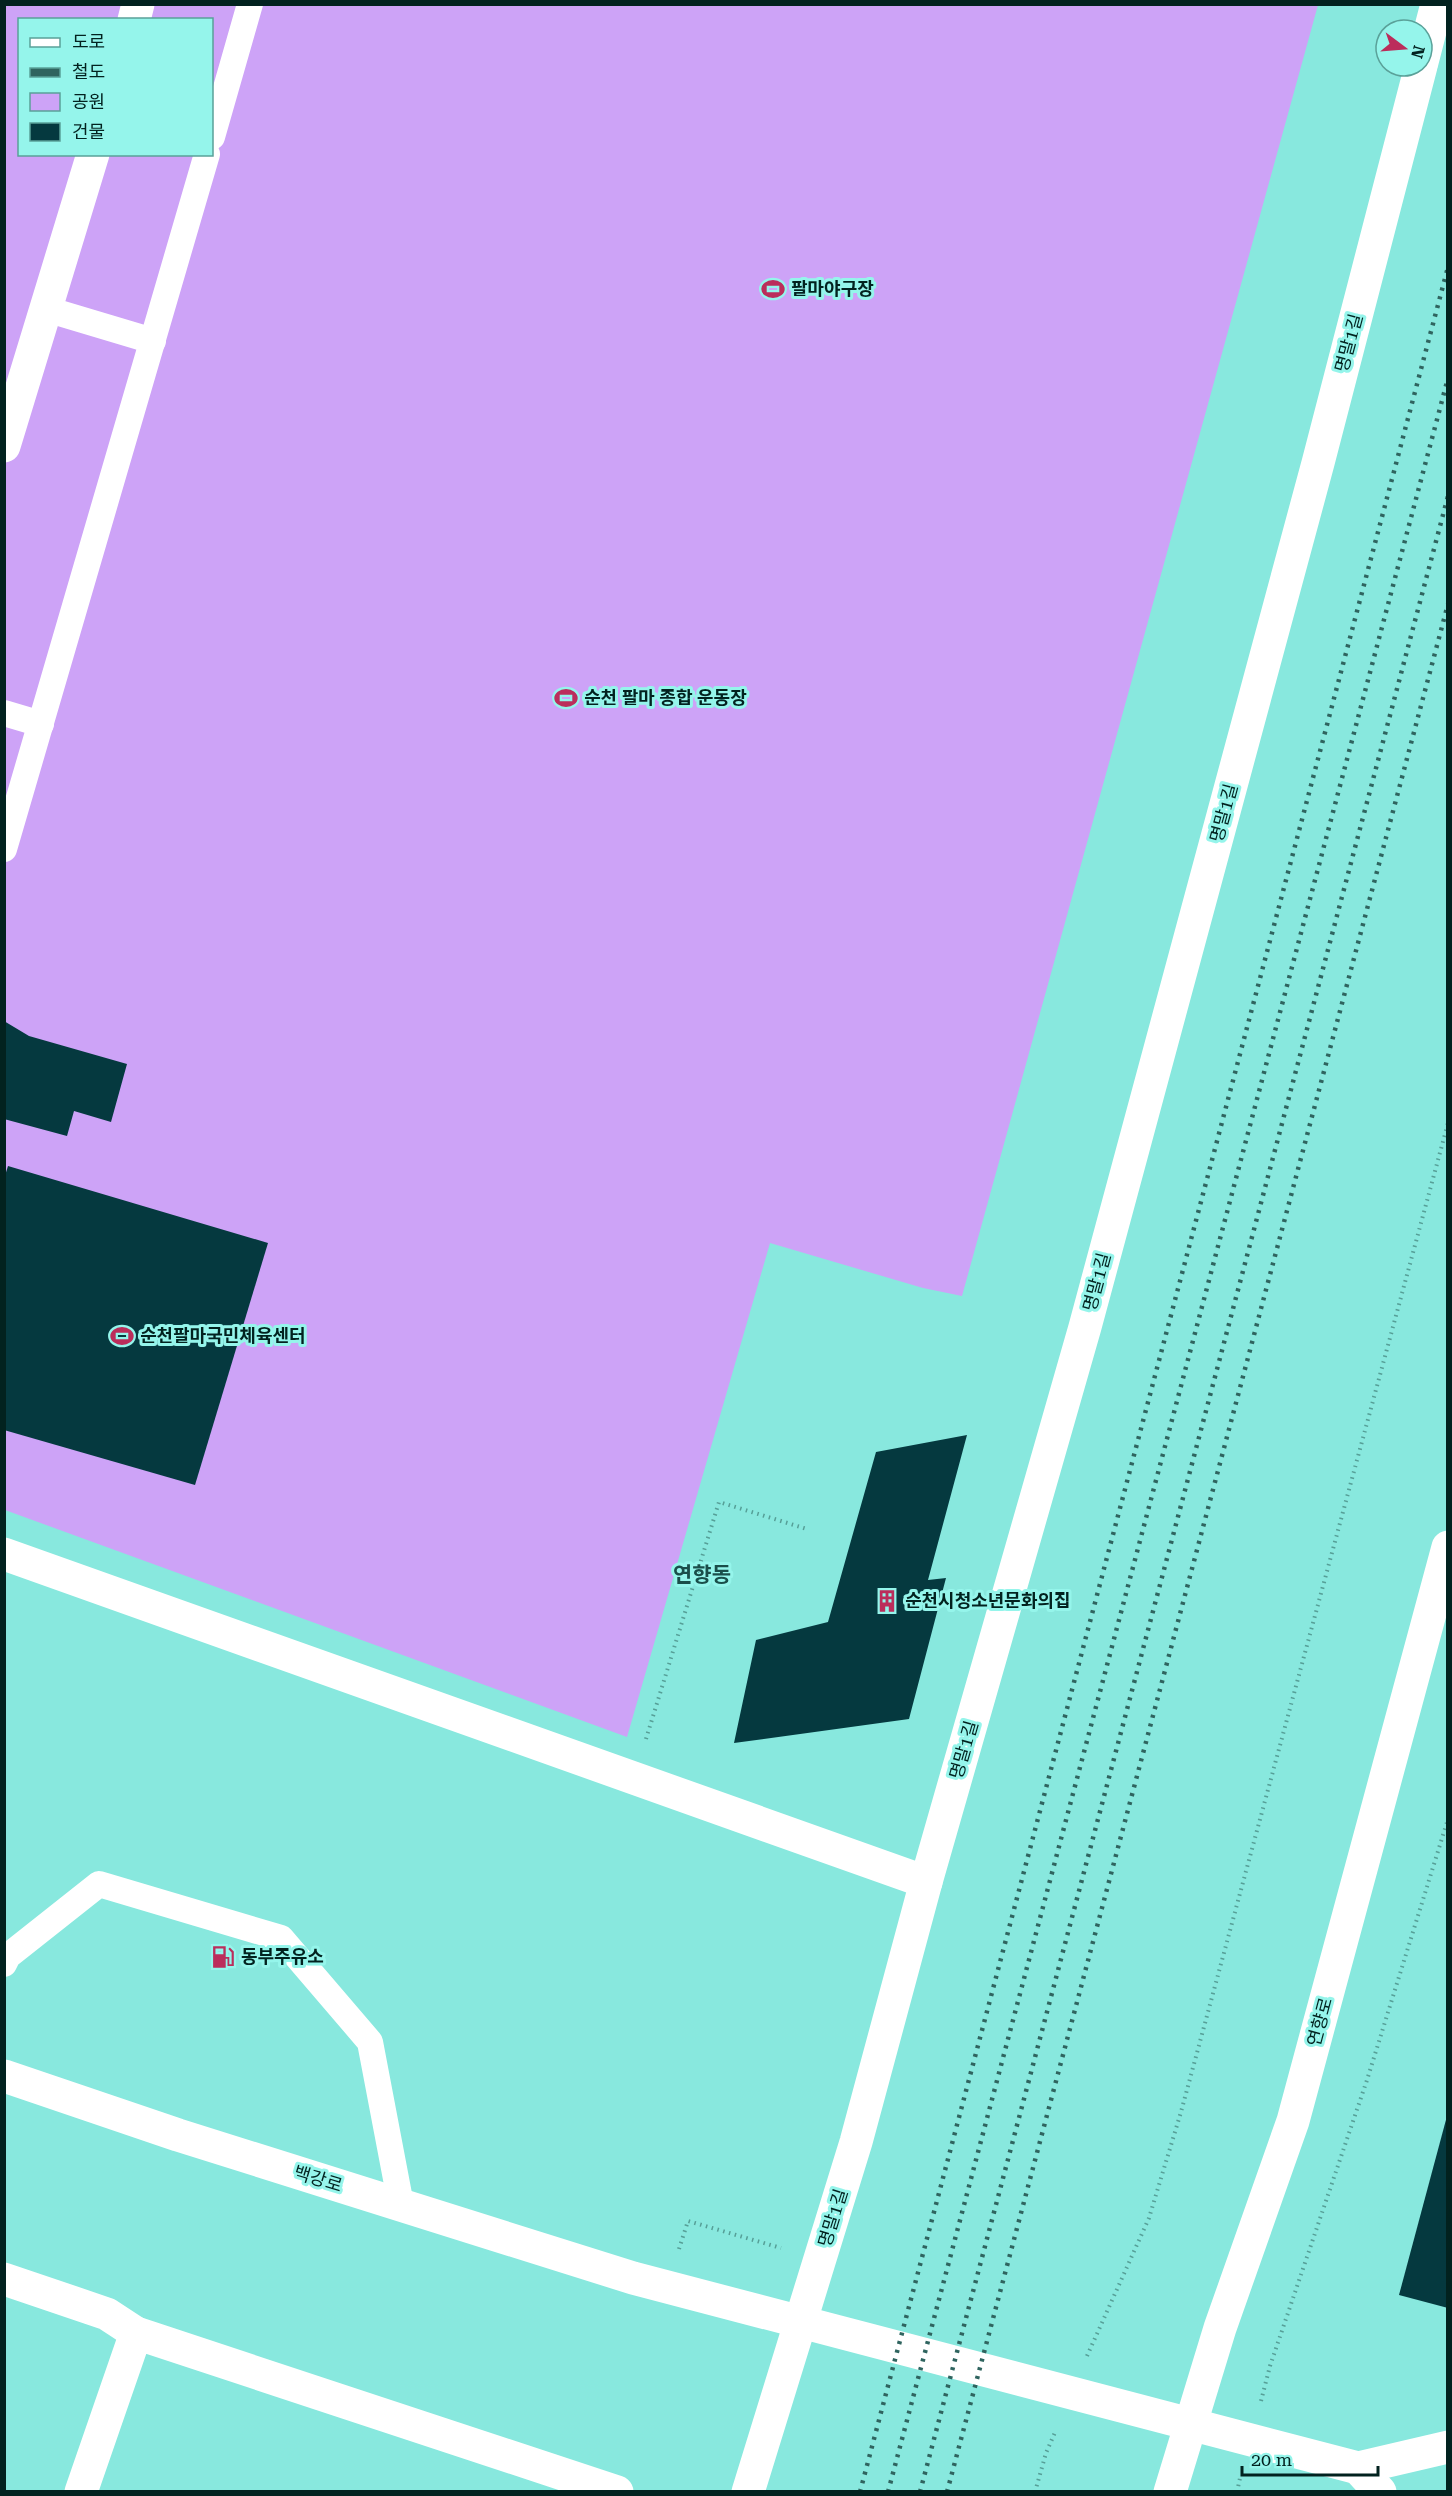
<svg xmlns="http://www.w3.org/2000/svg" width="1452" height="2496" viewBox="0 0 1452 2496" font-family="'Roboto Serif','Noto Sans KR',serif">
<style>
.green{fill:#cda3f7;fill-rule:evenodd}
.building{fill:#05393f}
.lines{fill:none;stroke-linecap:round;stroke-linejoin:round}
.path{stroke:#569f97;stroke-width:4;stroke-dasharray:1.5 4.5;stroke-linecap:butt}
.service{stroke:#fff;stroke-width:26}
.pedestrian{stroke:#fff;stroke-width:33}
.minor{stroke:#fff;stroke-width:33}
.secondary{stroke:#fff;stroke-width:33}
.primary{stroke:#fff;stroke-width:33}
.rail{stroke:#2f645f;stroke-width:4.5;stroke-dasharray:3 6;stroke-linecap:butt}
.labels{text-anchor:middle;stroke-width:6;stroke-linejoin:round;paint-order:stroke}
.poi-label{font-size:18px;font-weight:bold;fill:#02221f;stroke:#95f5eb;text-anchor:start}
.street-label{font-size:18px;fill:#02221f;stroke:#95f5eb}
.quarter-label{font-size:21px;font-weight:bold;fill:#1a4e4a;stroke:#95f5eb}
</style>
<rect width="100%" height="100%" fill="#88e8de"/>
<!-- green -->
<path class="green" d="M 4,5 L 1318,5 L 962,1296 L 923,1288 L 770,1243 L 627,1737 L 5,1510 ZM 20,20 L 212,20 L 212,154 L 20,154 Z"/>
<!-- building -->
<g class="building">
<polygon points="4,1021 29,1036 127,1064 111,1122 74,1111 67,1136 4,1119"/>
<polygon points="8,1166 268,1243 195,1485 4,1430 4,1179"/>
<polygon points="967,1435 928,1580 946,1578 909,1719 734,1743 756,1640 828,1622 876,1452"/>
<polygon points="1447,2116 1448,2116 1448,2308 1399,2295"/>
</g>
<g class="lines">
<!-- path -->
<g class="path">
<polyline points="646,1739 719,1502 807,1529"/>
<polyline points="679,2249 688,2221 781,2248"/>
<polyline points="1087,2356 1149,2218 1181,2112 1448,1123"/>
<polyline points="1261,2401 1270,2366 1367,2080 1448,1819"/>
<polyline points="1035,2492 1046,2453 1056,2430"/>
<polyline points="1237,2492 1240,2478"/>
</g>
<!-- service -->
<g class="service">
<polyline points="212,137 250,4"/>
<polyline points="46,309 153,341"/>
<polyline points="4,713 41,724"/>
<polyline points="4,849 207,154"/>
<polyline points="4,1964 8,1956 99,1884 281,1938 370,2042 401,2205"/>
</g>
<!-- pedestrian -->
<polyline class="pedestrian" points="4,2279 107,2314 136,2333"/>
<!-- minor -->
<g class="minor">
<polyline points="134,20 138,4"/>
<polyline points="1422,62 1437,4"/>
<polyline points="4,446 93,154"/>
<polyline points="4,1554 926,1882"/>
<polyline points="81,2492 136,2333 617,2492"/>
<polyline points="748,2492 856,2142 926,1882 1085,1327 1318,463 1421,66"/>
</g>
<!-- secondary -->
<polyline class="secondary" points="1170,2492 1220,2328 1293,2121 1448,1547"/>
<!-- primary -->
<g class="primary">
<polyline points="4,2076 178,2135 633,2278 1358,2468 1448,2447"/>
<polyline points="1358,2468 1380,2492"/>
</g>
<!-- rail -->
<g class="rail">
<polyline points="860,2492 1448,267"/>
<polyline points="888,2492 1448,378"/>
<polyline points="920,2492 1448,496"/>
<polyline points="947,2492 1448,604"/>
</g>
</g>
<!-- icons -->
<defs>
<g id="stadium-bare" transform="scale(1.8)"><path d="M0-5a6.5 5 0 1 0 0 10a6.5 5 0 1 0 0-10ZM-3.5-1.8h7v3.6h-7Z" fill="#bb2d5b" stroke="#95f5eb" stroke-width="2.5" paint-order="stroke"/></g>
<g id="building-bare" transform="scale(1.8)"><path d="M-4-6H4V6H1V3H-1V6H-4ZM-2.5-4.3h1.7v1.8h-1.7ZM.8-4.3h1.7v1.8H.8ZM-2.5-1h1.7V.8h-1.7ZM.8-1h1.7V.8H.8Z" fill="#bb2d5b" stroke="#95f5eb" stroke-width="2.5" paint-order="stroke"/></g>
<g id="fuel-bare" transform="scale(1.8)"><path d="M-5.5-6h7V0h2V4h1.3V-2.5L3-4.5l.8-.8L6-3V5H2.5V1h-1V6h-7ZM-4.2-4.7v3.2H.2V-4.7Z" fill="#bb2d5b" stroke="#95f5eb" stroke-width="2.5" paint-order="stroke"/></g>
</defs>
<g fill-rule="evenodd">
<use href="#stadium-bare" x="773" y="289"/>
<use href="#stadium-bare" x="566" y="698"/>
<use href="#stadium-bare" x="122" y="1336"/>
<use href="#building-bare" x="887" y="1601"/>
<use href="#fuel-bare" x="223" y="1957"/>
</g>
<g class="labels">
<!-- poi labels -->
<g class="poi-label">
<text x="791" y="295">팔마야구장</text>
<text x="584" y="704">순천 팔마 종합 운동장</text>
<text x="140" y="1342">순천팔마국민체육센터</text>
<text x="905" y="1607">순천시청소년문화의집</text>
<text x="241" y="1963">동부주유소</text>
</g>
<!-- street labels -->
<g class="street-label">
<text transform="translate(1349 343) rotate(-75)" y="6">명말1길</text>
<text transform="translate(1224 813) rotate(-75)" y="6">명말1길</text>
<text transform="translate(1097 1282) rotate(-75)" y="6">명말1길</text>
<text transform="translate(964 1750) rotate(-74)" y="6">명말1길</text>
<text transform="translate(1320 2022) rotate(-75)" y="6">연향로</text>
<text transform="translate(318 2179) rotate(17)" y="6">백강로</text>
<text transform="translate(833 2218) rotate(-73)" y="6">명말1길</text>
</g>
<!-- quarter labels -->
<g class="quarter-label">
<text x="702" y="1582">연향동</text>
</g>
</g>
<!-- border -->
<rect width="1452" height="2496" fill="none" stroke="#02221f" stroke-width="12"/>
<!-- legend -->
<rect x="18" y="18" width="195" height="138" fill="#95f5eb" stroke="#5aa199" stroke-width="1.5"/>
<rect x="30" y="38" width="30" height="9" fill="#ffffff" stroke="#5aa199" stroke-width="1.5"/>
<text x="72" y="48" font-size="18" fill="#02221f">도로</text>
<rect x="30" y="68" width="30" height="9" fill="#2f645f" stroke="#5aa199" stroke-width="1.5"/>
<text x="72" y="78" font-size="18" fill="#02221f">철도</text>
<rect x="30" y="93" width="30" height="18" fill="#cda3f7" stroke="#5aa199" stroke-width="1.5"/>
<text x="72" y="108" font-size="18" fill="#02221f">공원</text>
<rect x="30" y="123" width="30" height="18" fill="#05393f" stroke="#5aa199" stroke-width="1.5"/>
<text x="72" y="138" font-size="18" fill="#02221f">건물</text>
<!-- north arrow -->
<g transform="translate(1404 48) rotate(106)"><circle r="28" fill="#95f5eb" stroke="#5aa199" stroke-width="1.5"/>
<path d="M0-4.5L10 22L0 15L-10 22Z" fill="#bb2d5b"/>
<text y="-9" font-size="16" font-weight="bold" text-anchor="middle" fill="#02221f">N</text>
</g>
<!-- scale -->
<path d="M1242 2466v9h136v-9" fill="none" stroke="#02221f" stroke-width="3"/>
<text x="1251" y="2466" font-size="18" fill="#02221f" stroke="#95f5eb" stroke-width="4.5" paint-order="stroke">20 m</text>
</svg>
